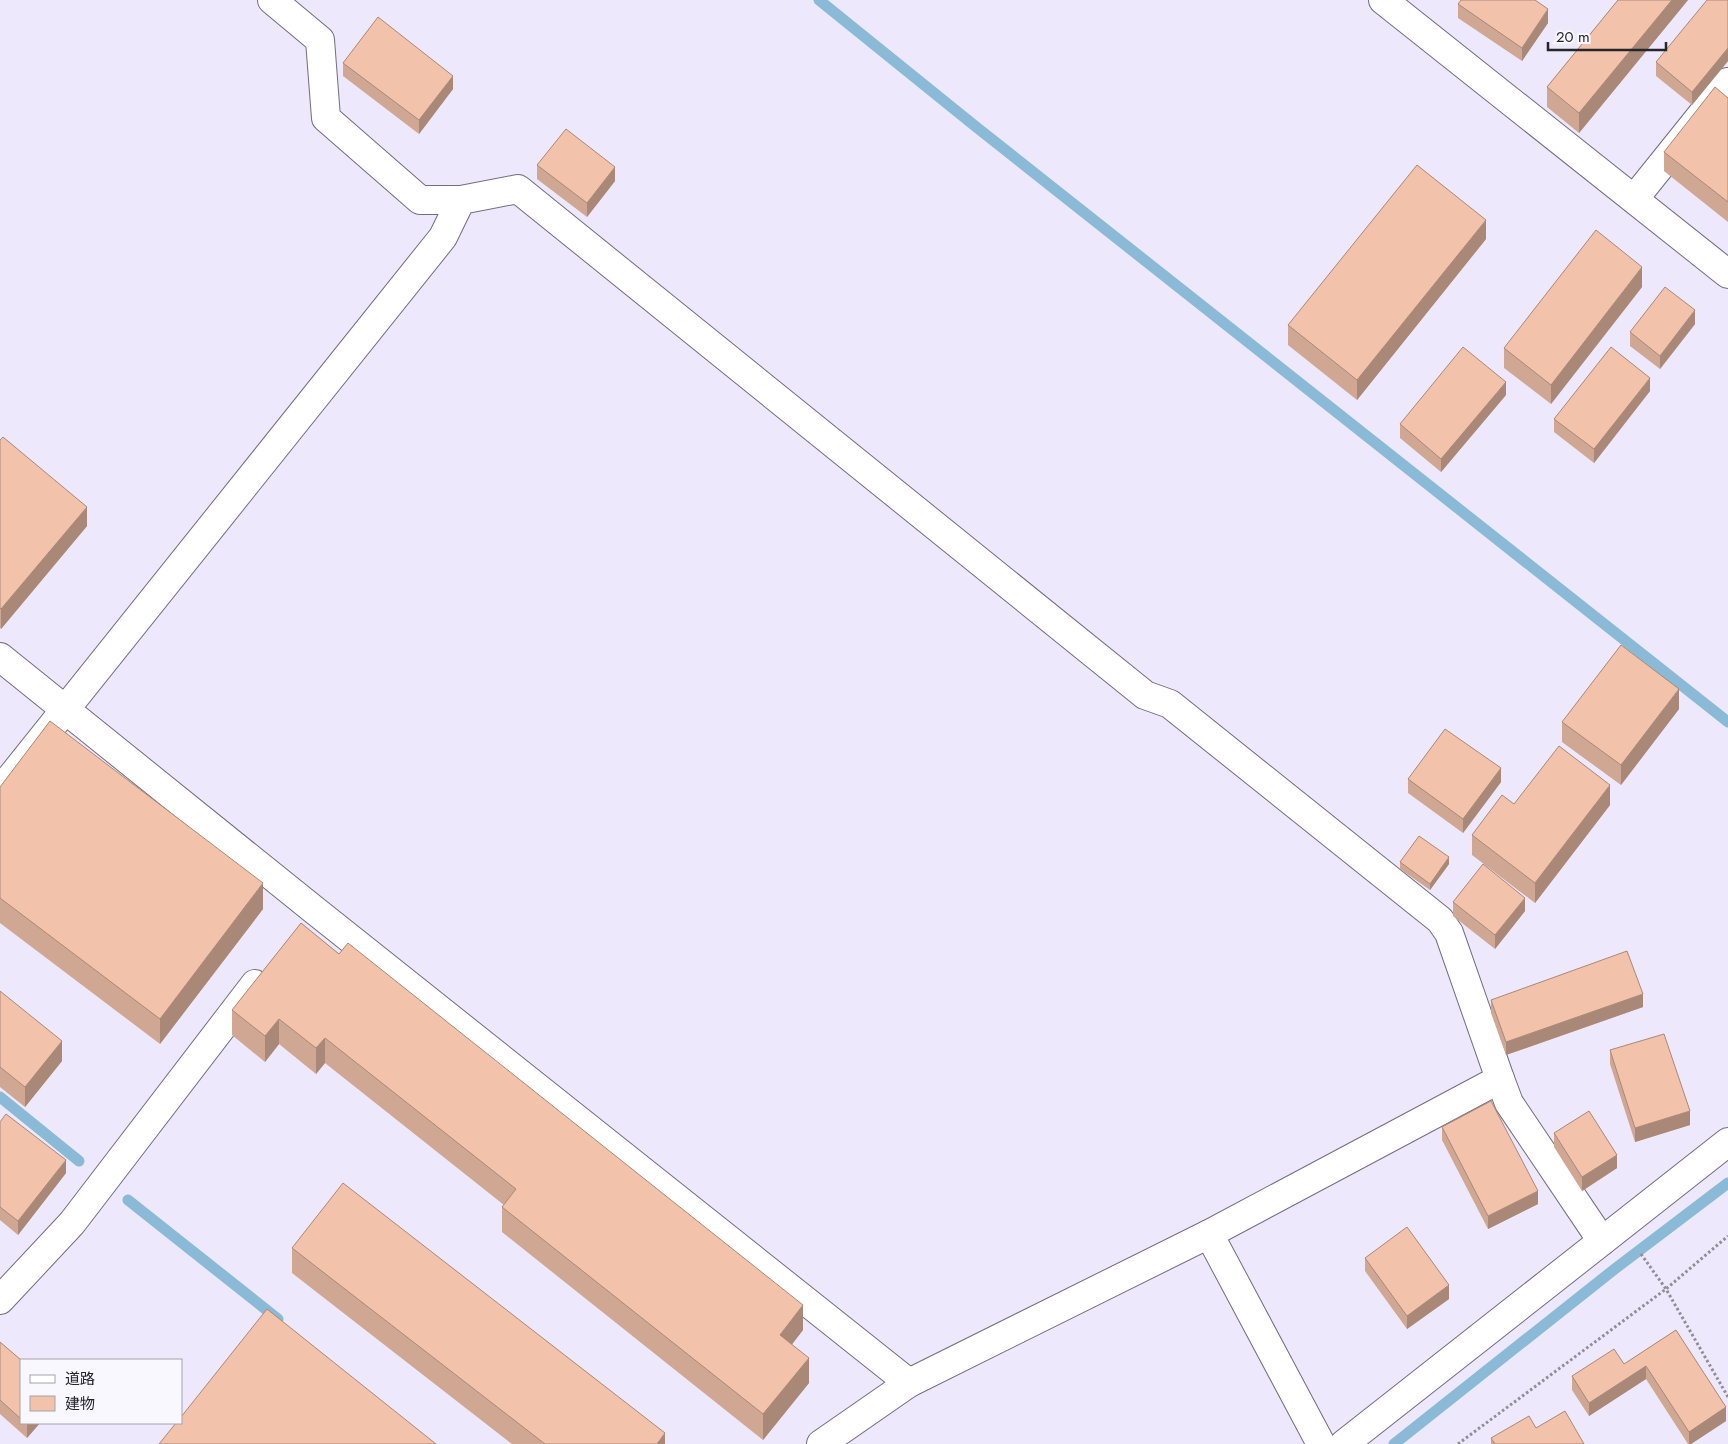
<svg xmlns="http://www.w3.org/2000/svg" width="1728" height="1444" viewBox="0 0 1728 1444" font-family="Jost,'Noto Sans JP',sans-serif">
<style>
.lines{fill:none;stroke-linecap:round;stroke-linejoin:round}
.stream{stroke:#8abad5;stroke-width:11}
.minor-casing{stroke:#726e7e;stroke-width:30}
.path{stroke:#908d99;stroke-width:3;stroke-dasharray:2.5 2.5;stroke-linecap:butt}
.minor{stroke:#fff;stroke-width:28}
.wall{fill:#d0a793}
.shaded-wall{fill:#a98878}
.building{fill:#f2c2ab;stroke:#a98878}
</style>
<rect width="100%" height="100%" fill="#ede8fb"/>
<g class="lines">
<!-- stream -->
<g class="stream">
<polyline points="819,0 975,126 1728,722"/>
<polyline points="0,1097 79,1161"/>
<polyline points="128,1200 278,1319"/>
<polyline points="1394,1444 1616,1268 1728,1183"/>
</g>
<!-- minor casing -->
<g class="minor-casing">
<g id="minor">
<polyline points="272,0 320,40 326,118 420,200 461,200"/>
<polyline points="1383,0 1728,274"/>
<polyline points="1634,199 1728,82"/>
<polyline points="0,657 313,909 909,1383"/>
<polyline points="0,791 443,237 461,200 518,189 1145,695 1170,704 1440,920 1449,933 1500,1079 1209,1234 909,1383 821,1444"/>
<polyline points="1500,1079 1509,1103 1602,1241"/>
<polyline points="1209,1234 1321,1444"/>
<polyline points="0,1300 72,1223 255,984"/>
<polyline points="1344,1444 1728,1142"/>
</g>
</g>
<!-- path -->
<g class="path">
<polyline points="1641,1254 1666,1289 1728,1397"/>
<polyline points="1458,1444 1666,1289 1728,1236"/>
</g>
<!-- minor -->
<use href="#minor" class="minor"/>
</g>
<!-- wall -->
<g class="wall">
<polygon points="1618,0 1688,0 1579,133 1547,107 1547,87"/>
<polygon points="1728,0 1728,61 1692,105 1656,76 1656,62"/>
<polygon points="1458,4 1548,23 1522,61 1458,18"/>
<polygon points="343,63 453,89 419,134 343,76"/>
<polygon points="1728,98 1728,222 1664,171 1664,152"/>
<polygon points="537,165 615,181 587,217 537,179"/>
<polygon points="1486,239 1357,400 1288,345 1288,325"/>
<polygon points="1642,287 1551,404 1504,368 1504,348"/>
<polygon points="1695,324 1660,369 1630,346 1630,332"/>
<polygon points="1650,391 1594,463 1554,432 1554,419"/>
<polygon points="1506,395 1441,472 1400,438 1400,424"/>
<polygon points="0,440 87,526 1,629 0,628"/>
<polygon points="1679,709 1621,785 1562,742 1562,722"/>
<polygon points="1408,779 1501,782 1463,833 1408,793"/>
<polygon points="0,787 263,909 160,1044 0,923"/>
<polygon points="1514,804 1610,805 1535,903 1472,855 1472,835"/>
<polygon points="1400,862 1449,864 1430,890 1400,869"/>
<polygon points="1453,902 1525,911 1495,949 1453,916"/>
<polygon points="301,923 803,1330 792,1344 809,1383 763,1440 502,1232 502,1207 504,1205 325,1063 316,1074 279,1044 265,1062 232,1035 232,1010"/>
<polygon points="0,991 62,1061 25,1107 0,1087"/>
<polygon points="1491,1000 1643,1007 1506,1055 1491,1013"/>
<polygon points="1610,1050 1690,1125 1635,1142 1610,1064"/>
<polygon points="0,1122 66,1173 18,1235 0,1220"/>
<polygon points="1442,1127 1538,1204 1488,1229 1442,1140"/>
<polygon points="1554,1133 1617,1168 1582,1191 1554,1147"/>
<polygon points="292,1248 665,1444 512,1444 292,1273"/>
<polygon points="1365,1258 1449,1299 1407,1329 1365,1271"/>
<polygon points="1676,1330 1726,1421 1691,1444 1688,1444 1646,1379 1589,1416 1572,1390 1572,1376 1624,1364"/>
<polygon points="0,1342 21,1360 21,1423 40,1423 27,1438 0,1414"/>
<polygon points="1536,1428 1584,1444 1491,1444 1491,1438"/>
</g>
<!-- shaded-wall -->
<g class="shaded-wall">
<polygon points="1672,0 1688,0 1579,133 1579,113"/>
<polygon points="1548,9 1548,23 1522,61 1522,48"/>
<polygon points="1728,48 1728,61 1692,105 1692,92"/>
<polygon points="453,76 453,89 419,134 419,120"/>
<polygon points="615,167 615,181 587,217 587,203"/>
<polygon points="1486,220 1486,239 1357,400 1357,380"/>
<polygon points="1642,267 1642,287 1551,404 1551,385"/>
<polygon points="1695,310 1695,324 1660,369 1660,356"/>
<polygon points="1650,378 1650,391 1594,463 1594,449"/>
<polygon points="1506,382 1506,395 1441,472 1441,459"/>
<polygon points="87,507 87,526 1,629 1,609"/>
<polygon points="1679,689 1679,709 1621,785 1621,765"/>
<polygon points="1501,768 1501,782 1463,833 1463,819"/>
<polygon points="1610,785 1610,805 1535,903 1535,883"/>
<polygon points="1449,857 1449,864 1430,890 1430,884"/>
<polygon points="263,883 263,909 160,1044 160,1019"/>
<polygon points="1525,898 1525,911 1495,949 1495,935"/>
<polygon points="1643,994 1643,1007 1506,1055 1506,1042"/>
<polygon points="279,1019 279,1044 265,1062 265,1036"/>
<polygon points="325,1038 325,1063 316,1074 316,1048"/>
<polygon points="62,1041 62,1061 25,1107 25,1087"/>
<polygon points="1690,1111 1690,1125 1635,1142 1635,1128"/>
<polygon points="1617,1155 1617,1168 1582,1191 1582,1177"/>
<polygon points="66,1160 66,1173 18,1235 18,1221"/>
<polygon points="1538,1191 1538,1204 1488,1229 1488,1216"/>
<polygon points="1449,1285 1449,1299 1407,1329 1407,1316"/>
<polygon points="803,1305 803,1330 780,1360 780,1335"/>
<polygon points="809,1358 809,1383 763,1440 763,1414"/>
<polygon points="1646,1366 1646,1379 1589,1416 1589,1403"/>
<polygon points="1726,1407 1726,1421 1691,1444 1689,1444 1689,1432"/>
<polygon points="28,1423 40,1423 27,1438 27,1424"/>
<polygon points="665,1433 665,1444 657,1444"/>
</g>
<!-- building -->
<g class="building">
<polygon points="1461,0 1535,0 1548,9 1522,48 1458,4"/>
<polygon points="1618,0 1672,0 1579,113 1547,87"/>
<polygon points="1707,0 1728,0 1728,48 1692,92 1656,62"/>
<polygon points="378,17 453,76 419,120 343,63"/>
<polygon points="1715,87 1728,98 1728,202 1664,152"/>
<polygon points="566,129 615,167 587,203 537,165"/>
<polygon points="1417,165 1486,220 1357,380 1288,325"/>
<polygon points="1596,230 1642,267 1551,385 1504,348"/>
<polygon points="1665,287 1695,310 1660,356 1630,332"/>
<polygon points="1463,347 1506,382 1441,459 1400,424"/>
<polygon points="1611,347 1650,378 1594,449 1554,419"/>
<polygon points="3,437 87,507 1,609 0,608 0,440"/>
<polygon points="1621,645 1679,689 1621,765 1562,722"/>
<polygon points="50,721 263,883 160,1019 0,898 0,787"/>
<polygon points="1445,729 1501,768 1463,819 1408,779"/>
<polygon points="1559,746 1610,785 1535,883 1472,835 1502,795 1514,804"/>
<polygon points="1419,836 1449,857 1430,884 1400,862"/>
<polygon points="1483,864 1525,898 1495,935 1453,902"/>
<polygon points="301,923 339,954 348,943 803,1305 780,1335 809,1358 763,1414 502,1207 516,1189 325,1038 316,1048 279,1019 265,1036 232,1010"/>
<polygon points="1627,951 1643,994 1506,1042 1491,1000"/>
<polygon points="0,991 62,1041 25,1087 0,1067"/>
<polygon points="1664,1034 1690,1111 1635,1128 1610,1050"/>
<polygon points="1491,1101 1538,1191 1488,1216 1442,1127"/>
<polygon points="1589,1111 1617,1155 1582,1177 1554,1133"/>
<polygon points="6,1114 66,1160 18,1221 0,1207 0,1122"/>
<polygon points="343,1183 665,1433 657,1444 545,1444 292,1248"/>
<polygon points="1407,1227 1449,1285 1407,1316 1365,1258"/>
<polygon points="267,1309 436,1444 159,1444 176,1423 181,1423 181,1417"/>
<polygon points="1676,1330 1726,1407 1689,1432 1646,1366 1589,1403 1572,1376 1614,1349 1624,1364"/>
<polygon points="0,1342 21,1360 21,1419 0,1400"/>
<polygon points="1565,1411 1584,1444 1495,1444 1491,1438 1529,1416 1536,1428"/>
</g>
<!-- legend -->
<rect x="20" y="1359" width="162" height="65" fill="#f9f7ff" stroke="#a5a3aa"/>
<rect x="30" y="1375" width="25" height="8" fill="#ffffff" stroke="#a5a3aa"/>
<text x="65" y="1384" font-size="15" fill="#26252b">道路</text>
<rect x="30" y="1396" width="25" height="15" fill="#f2c2ab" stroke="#a5a3aa"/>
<text x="65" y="1409" font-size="15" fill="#26252b">建物</text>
<!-- scale -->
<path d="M1548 42v8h118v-8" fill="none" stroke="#26252b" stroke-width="2.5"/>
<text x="1556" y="42" font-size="15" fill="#26252b" stroke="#f9f7ff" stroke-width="4" paint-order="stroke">20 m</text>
</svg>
